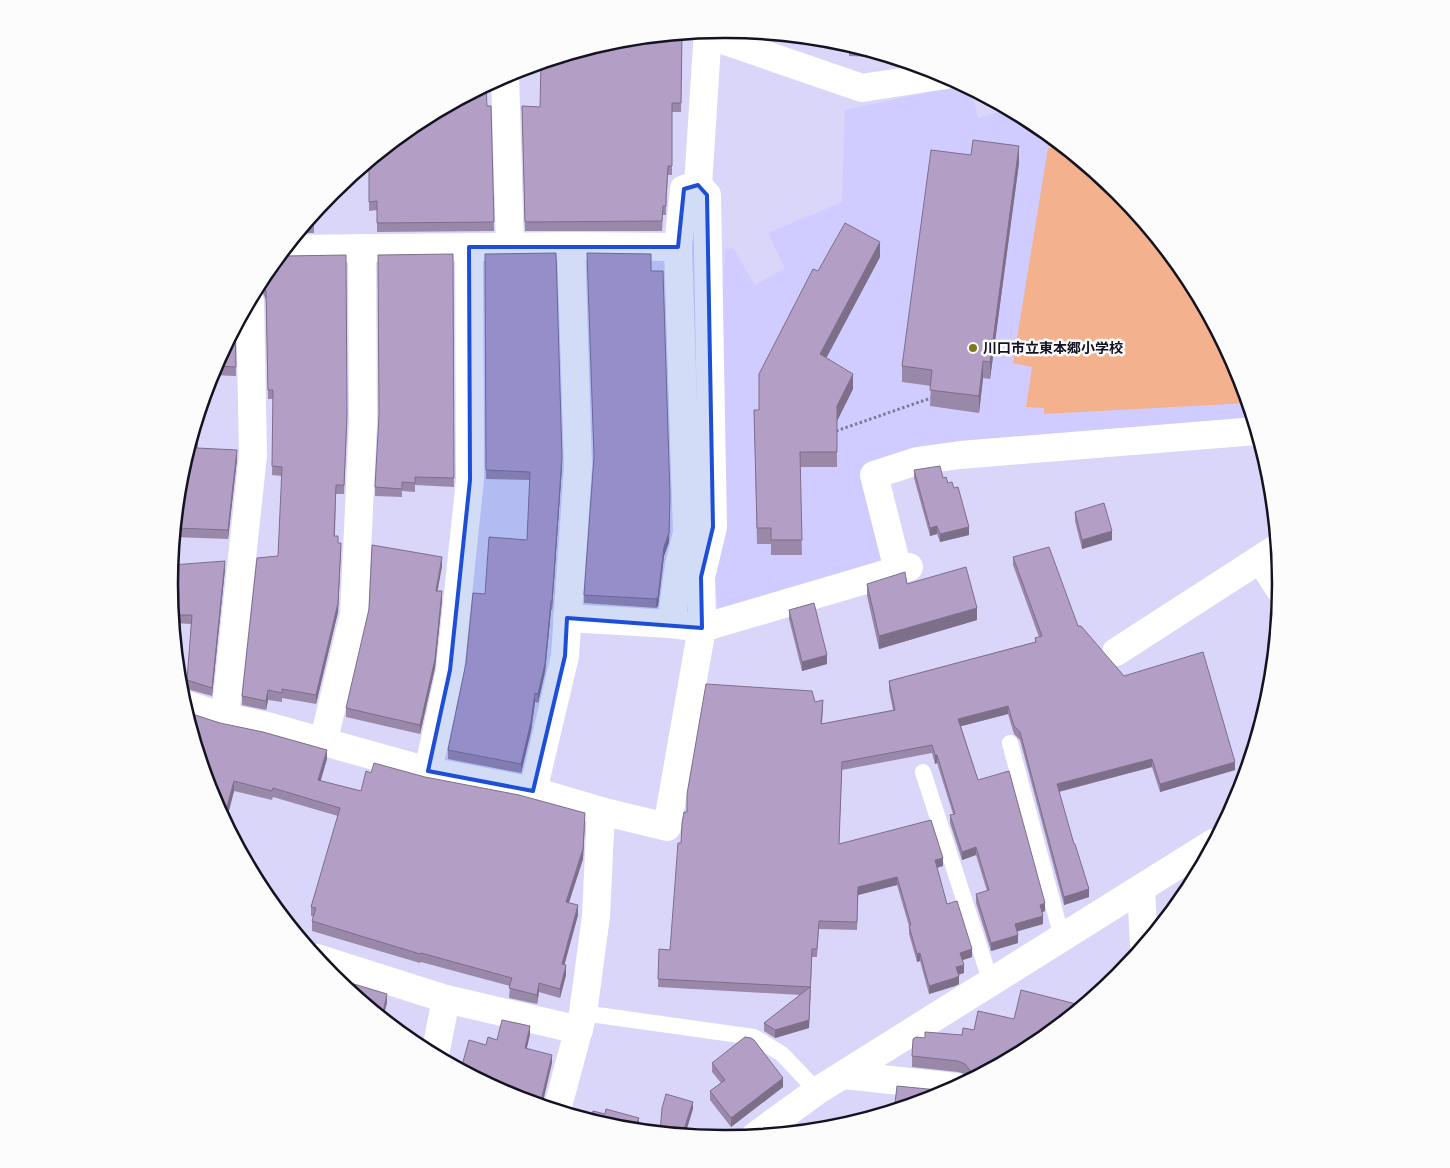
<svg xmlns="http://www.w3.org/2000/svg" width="1450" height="1168" viewBox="0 0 1450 1168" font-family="Lato,'Noto Sans JP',sans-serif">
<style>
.built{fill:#d0ccff}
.green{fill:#f4b18e}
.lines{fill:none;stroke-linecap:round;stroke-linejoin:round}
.path{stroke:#7d7b95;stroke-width:3;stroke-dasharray:2.5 2.5;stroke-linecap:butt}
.service{stroke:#fff;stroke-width:16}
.minor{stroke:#fff;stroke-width:28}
.wall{fill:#9a88a9}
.shaded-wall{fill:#7d6f8a}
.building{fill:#b39ec5;stroke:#7d6f8a}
.marked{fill:#1d4ed8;fill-opacity:0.2;stroke:#1d4ed8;stroke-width:4;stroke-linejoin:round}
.poi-dot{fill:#7a7920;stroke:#fcfcfc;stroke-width:2}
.labels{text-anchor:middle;stroke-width:5;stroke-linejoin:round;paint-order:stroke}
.poi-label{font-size:14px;font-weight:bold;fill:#151322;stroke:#fcfcfc;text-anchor:start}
.rim{fill:none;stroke:#151322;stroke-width:2.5}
</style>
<rect width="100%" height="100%" fill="#d9d6fa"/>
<!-- built -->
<polygon class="built" points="963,85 971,89 978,118 1009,109 1034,122 1118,192 1187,276 1238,372 1253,420 881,460 884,553 880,562 718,612 715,576 720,325 725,249 733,248 755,285 785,268 768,233 842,202 845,110"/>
<!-- green -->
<polygon class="green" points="1048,148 1065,148 1118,192 1187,276 1238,372 1248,403 1044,414 1044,408 1026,407 1032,367 1013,363"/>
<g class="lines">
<!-- path -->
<polyline class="path" points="836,431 931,398"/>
<!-- service -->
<g class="service">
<polyline points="1010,743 1062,938"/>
<polyline points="923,772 991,983"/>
<polyline points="583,1013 754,1037 782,1054 817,1091"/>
</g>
<!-- minor -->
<g class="minor">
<polyline points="708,35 862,88 946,75"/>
<polyline points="505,75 510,247"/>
<polyline points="285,249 571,246 678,247 684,189 698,185"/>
<polyline points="1260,559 1280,590"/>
<polyline points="898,570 874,475 917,461 960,455 1256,431"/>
<polyline points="567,618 671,624 702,628 909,567"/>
<polyline points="671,624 679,565 687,533 678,247"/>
<polyline points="1116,652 1277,548"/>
<polyline points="184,704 225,717 267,726 428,771 533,791 601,811 667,827 702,628 701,577 713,527 707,195 698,185 708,30"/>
<polyline points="225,717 253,455 250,301"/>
<polyline points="323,743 354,614 363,424 362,248"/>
<polyline points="428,771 450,670 470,480 469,247"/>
<polyline points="533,791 565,656 578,466 571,246"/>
<polyline points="1141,889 1144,944"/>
<polyline points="317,958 446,999 579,1030"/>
<polyline points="435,1055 446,999"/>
<polyline points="844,1075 956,1087"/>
<polyline points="557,1110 583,1013 596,916 601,811"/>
<polyline points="755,1136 817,1091 1213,843"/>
</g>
</g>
<!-- wall -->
<g class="wall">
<polygon points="684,33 684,34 682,34 681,112 672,112 672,175 668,175 666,208 666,215 663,215 662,231 525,231 522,106 540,107 617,39"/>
<polygon points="849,44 875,52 875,57 849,56"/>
<polygon points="487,106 491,106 494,231 377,232 377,210 369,211 369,162"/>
<polygon points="1019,163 990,379 983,378 979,413 930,406 931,386 902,382 902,366"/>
<polygon points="314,214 314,233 298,233"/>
<polygon points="453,254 454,487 415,485 415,492 402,491 402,497 375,496 375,487"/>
<polygon points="485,254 562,466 552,610 551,610 545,672 538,703 535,702 531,731 521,773 448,759 448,750 527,540 530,480 486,479"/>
<polygon points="880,257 826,358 853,389 837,421 837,467 800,467 802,555 771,555 771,544 757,544 754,410 759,410 818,271"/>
<polygon points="651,271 670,505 669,542 664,556 658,606 656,608 584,603 584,595"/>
<polygon points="263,275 347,424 344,494 336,494 335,536 341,552 338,612 316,704 282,698 282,702 268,700 266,710 242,705 242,696 278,556 282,476 272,475 273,399 268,399 266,300 263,293 257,287"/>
<polygon points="235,328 236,376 211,375 212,371"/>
<polygon points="194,433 197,448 237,459 228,539 174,537 180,475"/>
<polygon points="914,470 943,478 948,483 969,535 940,542 937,534 930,536 914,478"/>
<polygon points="1075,512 1112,540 1082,549 1075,521"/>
<polygon points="1013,557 1124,676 1235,770 1160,792 1152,767 1059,792 1089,897 1064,905 1020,740 1014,734 1008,714 961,726 978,780 1045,911 1042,912 1043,924 1017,931 1018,943 991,951 976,903 976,894 987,891 976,855 962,860 950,823 950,815 953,814 937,763 935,764 932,753 842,770 839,844 943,866 937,868 947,904 972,957 962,960 964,973 958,975 959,984 955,986 929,994 920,961 917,962 909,934 909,926 897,885 858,895 857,930 819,929 817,957 812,957 809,1028 775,1038 764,1031 764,1023 801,995 658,987 659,949 670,950 681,843 687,812 815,702 823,708 822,724 893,710 889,690 889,681 1035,642 1035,638 1039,637 1013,565"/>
<polygon points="442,566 437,591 442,600 435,668 420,734 346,717 346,708"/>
<polygon points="225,569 212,696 187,689 191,624 174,623 170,584"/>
<polygon points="867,584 907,584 977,620 879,649 867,596"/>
<polygon points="789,610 827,664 802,671 789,619"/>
<polygon points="186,712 327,759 320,781 361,791 585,823 583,859 569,903 578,915 564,965 566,975 560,998 539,992 537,1004 509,998 510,986 421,962 420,963 312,931 312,921 314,917 311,916 311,907 338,816 273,797 272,800 234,791 226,822 212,796"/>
<polygon points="1076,1010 1033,1046 970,1080 965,1074 958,1072 912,1067 912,1056 925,1038 962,1035 974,1030 1014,1019"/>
<polygon points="712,1063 783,1087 731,1127 710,1100 710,1091 721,1083 712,1072"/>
<polygon points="937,1097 895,1110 895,1103"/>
</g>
<!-- shaded-wall -->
<g class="shaded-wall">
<polygon points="1019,146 1019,163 990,379 990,362"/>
<polygon points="880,242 880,257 820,370 820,354"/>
<polygon points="983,361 983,378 979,413 979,396"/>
<polygon points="853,374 853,389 837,421 837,467 837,406"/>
<polygon points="237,450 237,459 228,539 228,530"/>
<polygon points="562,457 562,466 552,610 552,601"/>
<polygon points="670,496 669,542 664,556 658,606 656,608 656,599"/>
<polygon points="937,526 937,534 930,536 930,528"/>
<polygon points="969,527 969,535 940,542 940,534"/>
<polygon points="1112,531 1112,540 1082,549 1082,540"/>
<polygon points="341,543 338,612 316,704 316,695"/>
<polygon points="442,557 442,566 436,600 436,591"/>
<polygon points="225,561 225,569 212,696 212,688"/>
<polygon points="442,591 442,600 435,668 420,734 420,725"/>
<polygon points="551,601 551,610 545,672 538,703 538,694"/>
<polygon points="977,608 977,620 879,649 879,636"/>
<polygon points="827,655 827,664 802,671 802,662"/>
<polygon points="268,690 268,700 266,710 266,701"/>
<polygon points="535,693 535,702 531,731 521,773 521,764"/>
<polygon points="1008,706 1008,714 958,727 958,719"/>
<polygon points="327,750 327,759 318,790 318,780"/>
<polygon points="935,755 937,755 937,763 935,764"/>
<polygon points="1152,759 1152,767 1057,792 1057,784"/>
<polygon points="1235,762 1235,770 1160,792 1160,784"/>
<polygon points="234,781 234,791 226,822 224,818"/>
<polygon points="585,813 583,859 566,911 566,902"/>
<polygon points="976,847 976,855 962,860 962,852"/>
<polygon points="943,858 943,866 935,868 935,860"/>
<polygon points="897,877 897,885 858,895 857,930 858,887"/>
<polygon points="1089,889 1089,897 1064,905 1064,897"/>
<polygon points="1045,903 1045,911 1040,913 1040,905"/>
<polygon points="578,905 578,915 562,974 562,964"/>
<polygon points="1043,916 1043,924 1015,932 1015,924"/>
<polygon points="1018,935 1018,943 991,951 991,943"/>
<polygon points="972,949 972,957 960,961 960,953"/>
<polygon points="920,953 920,961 917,962 917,954"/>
<polygon points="812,957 809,1028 775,1038 775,1030 809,1020"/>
<polygon points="566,965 566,975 560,998 560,989"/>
<polygon points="964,965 964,973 956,975 956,967"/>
<polygon points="959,976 959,984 955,986 929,994 929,986"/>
<polygon points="539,983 539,992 537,1004 537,995"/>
<polygon points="387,994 387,1003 383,1018 382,1017"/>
<polygon points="530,1026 530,1035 525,1056 525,1048"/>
<polygon points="552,1055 552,1063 542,1106 540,1105"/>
<polygon points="783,1078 783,1087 731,1127 731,1118"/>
<polygon points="693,1102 693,1109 685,1135 682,1135"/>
<polygon points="639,1118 639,1126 637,1131 634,1130"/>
</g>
<!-- building -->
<g class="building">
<polygon points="682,33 681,103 672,103 672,166 668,166 666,198 666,206 663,206 662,221 525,222 522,106 540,107 541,62 617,39"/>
<polygon points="849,44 860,48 849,47"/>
<polygon points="486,85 487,106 491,106 494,222 377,223 377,201 369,202 369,161 417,122"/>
<polygon points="973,140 1019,146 990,362 983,361 979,396 930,390 932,370 902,366 931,150 971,155"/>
<polygon points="314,214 314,224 306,224"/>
<polygon points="845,223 880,242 820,354 853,374 837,406 837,452 800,452 802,540 771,540 771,528 757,528 754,410 759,410 759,374 813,269 818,271"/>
<polygon points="556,253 562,457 552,601 551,601 545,664 538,694 535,693 531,722 521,764 448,750 466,663 473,593 485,594 489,537 527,540 530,472 486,470 485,254"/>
<polygon points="587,253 651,254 651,271 663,271 670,496 669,533 664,547 658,597 656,599 584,595 594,457"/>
<polygon points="281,254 285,256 346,255 347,415 344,485 336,485 334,536 338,536 338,543 341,543 338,603 316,695 282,689 282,693 268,690 266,701 242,696 257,558 278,556 282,467 272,466 273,390 268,390 266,291 263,284 260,281 263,275"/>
<polygon points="453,254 454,478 415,477 415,483 402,482 402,489 375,487 379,415 378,255"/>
<polygon points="235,328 236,367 215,366"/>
<polygon points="194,430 194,433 198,433 197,448 237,450 228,530 175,528 180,475"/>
<polygon points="940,466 943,478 946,477 948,483 952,482 954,488 958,487 969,527 940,534 937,526 930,528 914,470"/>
<polygon points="1104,503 1112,531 1082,540 1075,512"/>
<polygon points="372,545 442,557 436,591 442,591 435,659 420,725 346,708 369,609"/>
<polygon points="1049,547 1078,626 1081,626 1124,676 1203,652 1235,762 1160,784 1152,759 1057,784 1074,844 1075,844 1089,889 1064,897 1020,732 1014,726 1008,706 958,719 978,780 1009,771 1045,903 1040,905 1043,916 1015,924 1018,935 991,943 976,894 989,890 976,847 962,852 950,815 955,814 937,755 935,755 932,745 842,762 839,844 931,820 943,858 935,860 947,904 957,901 972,949 960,953 964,965 956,967 959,976 955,978 929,986 920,953 917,954 909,926 911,925 897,877 858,887 857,922 819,921 817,949 812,949 809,1020 775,1030 764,1023 810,987 658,979 659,949 670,950 678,843 681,843 682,823 684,812 687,812 687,794 706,684 812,691 815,702 823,700 821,724 895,710 889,681 1036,642 1035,638 1042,636 1013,557"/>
<polygon points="225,561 212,688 187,680 192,615 173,615 170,584 172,565"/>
<polygon points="966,567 977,608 879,636 867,584 905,572 907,584"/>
<polygon points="814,603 827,655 802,662 789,610"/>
<polygon points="186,712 220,723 263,732 327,750 318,780 361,791 366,771 371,773 374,763 425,777 519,795 585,813 583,849 566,902 578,905 562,964 566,965 560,989 539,983 537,995 509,988 512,978 421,953 420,954 312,921 316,908 311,907 340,808 273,788 272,791 234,781 224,818 212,796"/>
<polygon points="334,978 387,994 382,1017"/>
<polygon points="1021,990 1076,1004 1075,1012 1033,1046 971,1079 970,1070 965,1064 958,1061 912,1056 913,1039 916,1037 925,1038 925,1032 962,1035 963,1028 974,1030 978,1011 1014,1019"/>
<polygon points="502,1020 530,1026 525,1048 552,1055 540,1105 512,1097 461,1069 469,1040 486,1045 488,1037 497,1040"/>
<polygon points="745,1037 751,1038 754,1040 783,1078 731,1118 710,1091 725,1080 712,1063"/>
<polygon points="897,1086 948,1091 937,1097 901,1108 902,1104 895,1103"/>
<polygon points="666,1094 693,1102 682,1135 660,1133 662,1108"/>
<polygon points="606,1109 639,1118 634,1130 616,1129 591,1121 593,1111 605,1114"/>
</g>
<!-- marked area -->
<path class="marked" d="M 698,185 L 707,195 L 713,527 L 701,577 L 702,628 L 567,618 L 565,656 L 533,791 L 428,771 L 450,670 L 470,480 L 469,247 L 678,247 L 684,189 Z"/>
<!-- markers -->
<circle class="poi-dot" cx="973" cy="348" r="5"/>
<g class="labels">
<!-- poi labels -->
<g class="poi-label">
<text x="983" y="353">川口市立東本郷小学校</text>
</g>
</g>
<!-- crop -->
<path d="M0 0H1450V1168H0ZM724 38H726A546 546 0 0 1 1272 584V584A546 546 0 0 1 726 1130H724A546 546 0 0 1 178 584V584A546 546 0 0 1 724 38Z" fill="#fcfcfc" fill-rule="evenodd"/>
<path class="rim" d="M724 38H726A546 546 0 0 1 1272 584V584A546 546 0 0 1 726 1130H724A546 546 0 0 1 178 584V584A546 546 0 0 1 724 38Z"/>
</svg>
